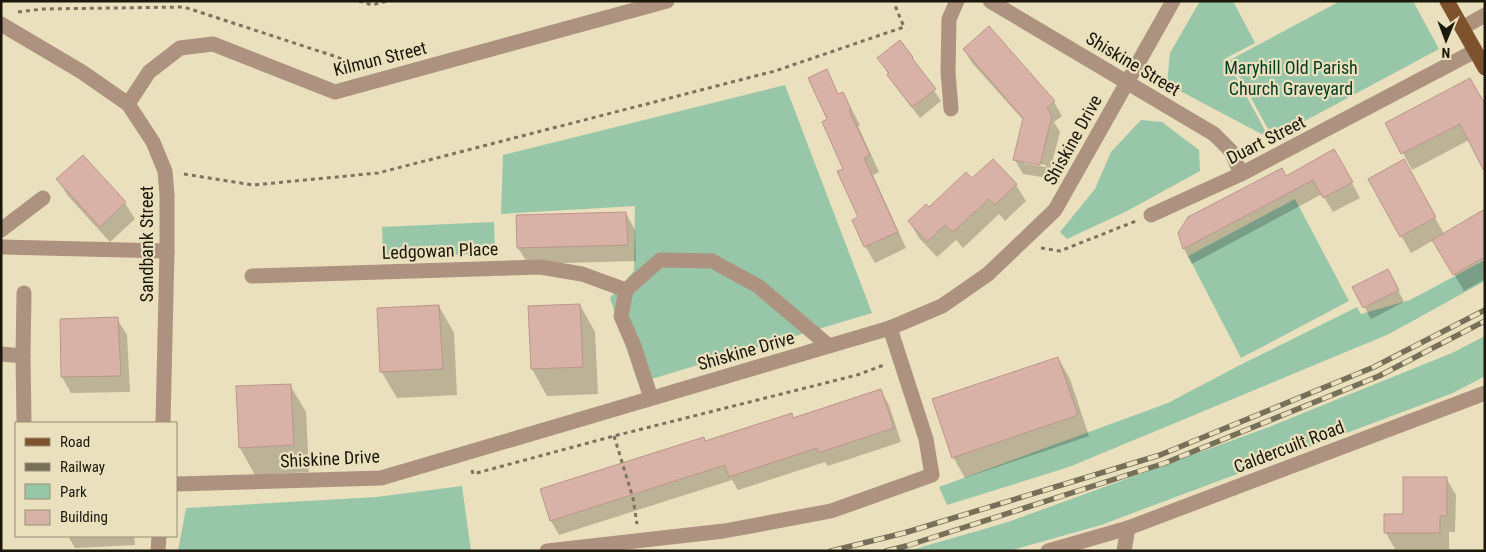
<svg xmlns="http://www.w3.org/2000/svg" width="1486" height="552" viewBox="0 0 1486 552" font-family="'Roboto Condensed',sans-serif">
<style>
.green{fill:#97c6a9}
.shadow{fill:#0003;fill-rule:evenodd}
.building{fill:#d8b1a7;stroke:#bb958b}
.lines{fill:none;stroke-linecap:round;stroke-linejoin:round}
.path{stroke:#7b735c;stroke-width:3;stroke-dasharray:4 4;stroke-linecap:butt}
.minor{stroke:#ad937f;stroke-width:15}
.major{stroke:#7e522c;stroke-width:15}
.rail-casing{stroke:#777059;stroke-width:5.5}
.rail{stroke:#ebe0bd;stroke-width:4;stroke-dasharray:11;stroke-linecap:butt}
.labels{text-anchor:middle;stroke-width:4.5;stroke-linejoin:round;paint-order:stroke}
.street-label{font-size:18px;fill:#1b170a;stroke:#ebe0bd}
.park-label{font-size:18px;fill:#013d23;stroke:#ebe0bd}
</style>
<rect width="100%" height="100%" fill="#ebe0bd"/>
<!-- green -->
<g class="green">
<polygon points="1200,1 1233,1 1255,43 1226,58 1269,138 1167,84 1170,53"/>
<polygon points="1340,1 1413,1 1439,49 1273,138 1230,60"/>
<polygon points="785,85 872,313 638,383 610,298 634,271 635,206 501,214 503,155"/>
<polygon points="1141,120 1162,122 1199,150 1200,171 1127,211 1067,239 1060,232 1095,189 1111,152"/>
<polygon points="1295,199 1349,301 1241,358 1188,256"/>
<polygon points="494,222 495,253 383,258 382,227"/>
<polygon points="1485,260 1485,281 1389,334 1069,467 947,505 939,487 1168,403 1240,365 1357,307 1361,314 1410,300"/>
<polygon points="1485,336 1485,376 1453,393 1101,525 1009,551 908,551 1008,522 1269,427 1452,353"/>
<polygon points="462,486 471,551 178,551 186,508 376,497"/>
</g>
<!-- shadow -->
<g class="shadow">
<path d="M 964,50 L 1054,102 L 1062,116 L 1054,122 L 1060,132 L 1048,178 L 1023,174 L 1015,160 L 1024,121 L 973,64 ZM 1024,161 L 1046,165 L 1046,167 L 1024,163 Z"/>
<polygon points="912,58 941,101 920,118 895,86 879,59"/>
<polygon points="826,71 839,95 843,93 860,125 858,126 879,172 873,175 906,248 875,263 865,246 860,218 829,120"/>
<polygon points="1485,106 1469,140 1412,170 1387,123"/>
<polygon points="1334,150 1360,198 1333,212 1322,194 1192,264 1184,249 1179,233 1286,177"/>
<polygon points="83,157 125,203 135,219 110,242 68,196 58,180"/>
<polygon points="996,163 1016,185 1026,201 1005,221 999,214 963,248 956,240 937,257 919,238 909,221"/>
<polygon points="1413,178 1444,234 1485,211 1485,279 1464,291 1434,240 1411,253 1370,180"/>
<polygon points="626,213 635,230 636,261 528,264 518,248"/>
<polygon points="1394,282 1404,302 1371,319 1354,288"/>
<polygon points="580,305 595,332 598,394 547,396 532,369"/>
<polygon points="439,306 454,333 457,395 397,398 381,371"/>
<polygon points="117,319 127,335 130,392 71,393 62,377"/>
<polygon points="1058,358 1070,379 1089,436 965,478 953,457"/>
<polygon points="290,385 306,412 309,472 255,475 240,448"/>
<polygon points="881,391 889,405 901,442 828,466 825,462 738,490 732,480 559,535 551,521 541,490 705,442 793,419"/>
<polygon points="1446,478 1456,495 1455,532 1449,532 1449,549 1395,549 1386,533"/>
<polygon points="68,536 134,536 135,545 75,548"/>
</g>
<!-- building -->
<g class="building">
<polygon points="989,26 1055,101 1047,108 1052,116 1040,165 1013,160 1023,118 963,49"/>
<polygon points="900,40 913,57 912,58 936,89 912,107 887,75 889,73 877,58"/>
<polygon points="827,69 838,94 843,92 851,109 849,110 870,155 864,158 898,232 864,247 852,220 858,217 837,171 843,169 822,122 827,119 808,78"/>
<polygon points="1470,78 1485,104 1485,173 1460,124 1401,154 1385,123"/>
<polygon points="1334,149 1353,182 1323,198 1313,180 1183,249 1178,233 1188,217 1282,168 1286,176"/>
<polygon points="83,155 126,202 100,227 56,179"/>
<polygon points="993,159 1017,184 995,205 989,199 953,232 945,225 927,242 908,221 926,204 929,207 966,172 972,178"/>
<polygon points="1404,159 1436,217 1400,237 1368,179"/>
<polygon points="1485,209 1485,257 1453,275 1432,240"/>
<polygon points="626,212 628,245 517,248 516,215"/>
<polygon points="1388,269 1399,290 1363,308 1352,287"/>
<polygon points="580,304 583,367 531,369 528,306"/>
<polygon points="439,305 443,369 380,372 377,308"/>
<polygon points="118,317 121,376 61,377 60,319"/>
<polygon points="1058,357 1078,415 952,458 932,399"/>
<polygon points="291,384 294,445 239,448 236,386"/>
<polygon points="881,389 894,428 818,453 817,448 729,477 725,465 550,521 540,489 704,437 705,441 792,413 793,418"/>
<polygon points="1403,477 1447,477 1447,516 1440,516 1440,533 1384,533 1384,514 1403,514"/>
</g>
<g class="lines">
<!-- path -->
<g class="path">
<polyline points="359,1 372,5 387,1"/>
<polyline points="18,12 43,9 184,7 337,57 359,66"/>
<polyline points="184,174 253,185 378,173 775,71 904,27 896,8 896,1"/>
<polyline points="1041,248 1060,251 1136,221"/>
<polyline points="614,436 633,498 637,524"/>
<polyline points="472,470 473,474 614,436 857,375 884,365"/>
</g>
<!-- minor -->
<g class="minor">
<polyline points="990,1 1214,134 1231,151 1241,174"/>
<polyline points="1,24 82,72 128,104 153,142 165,171 167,195 167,251 163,423"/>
<polyline points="1462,28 1485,15"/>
<polyline points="128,104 149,72 180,48 213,44 335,92 667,1"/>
<polyline points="951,109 948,72 949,19 957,1"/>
<polyline points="1151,215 1241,174 1475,51"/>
<polyline points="1,230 43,198"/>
<polyline points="1,247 167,251"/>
<polyline points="252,276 540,267 582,274 626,290"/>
<polyline points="1,354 23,356"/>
<polyline points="651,398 634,346 621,316 626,290 660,260 712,261 758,286 829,346"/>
<polyline points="24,423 23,356 24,293"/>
<polyline points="176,484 381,478 890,328 942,306 988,274 1055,210 1173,1"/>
<polyline points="158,551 159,536"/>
<polyline points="547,551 724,531 831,511 932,475 926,439 890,328"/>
<polyline points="1048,551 1128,528"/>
<polyline points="1124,551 1128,528 1485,393"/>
</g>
<!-- major -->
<polyline class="major" points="1447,1 1485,68"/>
<!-- rail casing -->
<g class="rail-casing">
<g id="rail">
<polyline points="831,551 904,533 1160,455 1374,367 1485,310"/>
<polyline points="886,551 906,546 1165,463 1379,376 1485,321"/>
</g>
</g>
<!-- rail -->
<use href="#rail" class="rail"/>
</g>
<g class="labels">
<!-- street labels -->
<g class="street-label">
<text transform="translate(380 59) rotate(-14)" y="6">Kilmun Street</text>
<text transform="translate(1133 64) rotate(31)" y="6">Shiskine Street</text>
<text transform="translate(1073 140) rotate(-61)" y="6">Shiskine Drive</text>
<text transform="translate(1266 140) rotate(-27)" y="6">Duart Street</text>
<text transform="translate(147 244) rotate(-90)" y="6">Sandbank Street</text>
<text transform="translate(440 251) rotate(-2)" y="6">Ledgowan Place</text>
<text transform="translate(746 351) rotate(-16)" y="6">Shiskine Drive</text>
<text transform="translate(1289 447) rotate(-21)" y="6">Caldercuilt Road</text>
<text transform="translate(330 459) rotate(-3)" y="6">Shiskine Drive</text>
</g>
<!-- park labels -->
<g class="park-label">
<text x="1291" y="74">Maryhill Old Parish<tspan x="1291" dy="21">Church Graveyard</tspan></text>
</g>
</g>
<!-- border -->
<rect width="1486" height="552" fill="none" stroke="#1b170a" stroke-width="5"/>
<!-- legend -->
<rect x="15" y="422" width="162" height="115" fill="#ebe0bd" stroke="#989075"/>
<rect x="25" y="438" width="25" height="8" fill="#7e522c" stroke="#989075"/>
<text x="60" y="447" font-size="15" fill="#1b170a">Road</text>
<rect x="25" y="463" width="25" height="8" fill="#777059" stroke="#989075"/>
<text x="60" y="472" font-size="15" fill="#1b170a">Railway</text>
<rect x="25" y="484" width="25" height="15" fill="#97c6a9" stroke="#989075"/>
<text x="60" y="497" font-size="15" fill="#1b170a">Park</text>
<rect x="25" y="510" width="25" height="15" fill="#d8b1a7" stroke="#989075"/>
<text x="60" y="522" font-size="15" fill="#1b170a">Building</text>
<!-- north arrow -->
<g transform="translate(1446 40) rotate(181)" stroke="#ebe0bd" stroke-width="4" paint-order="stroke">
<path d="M0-4L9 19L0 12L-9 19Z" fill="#1b170a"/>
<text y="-8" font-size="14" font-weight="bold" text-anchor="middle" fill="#1b170a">N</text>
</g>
</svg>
